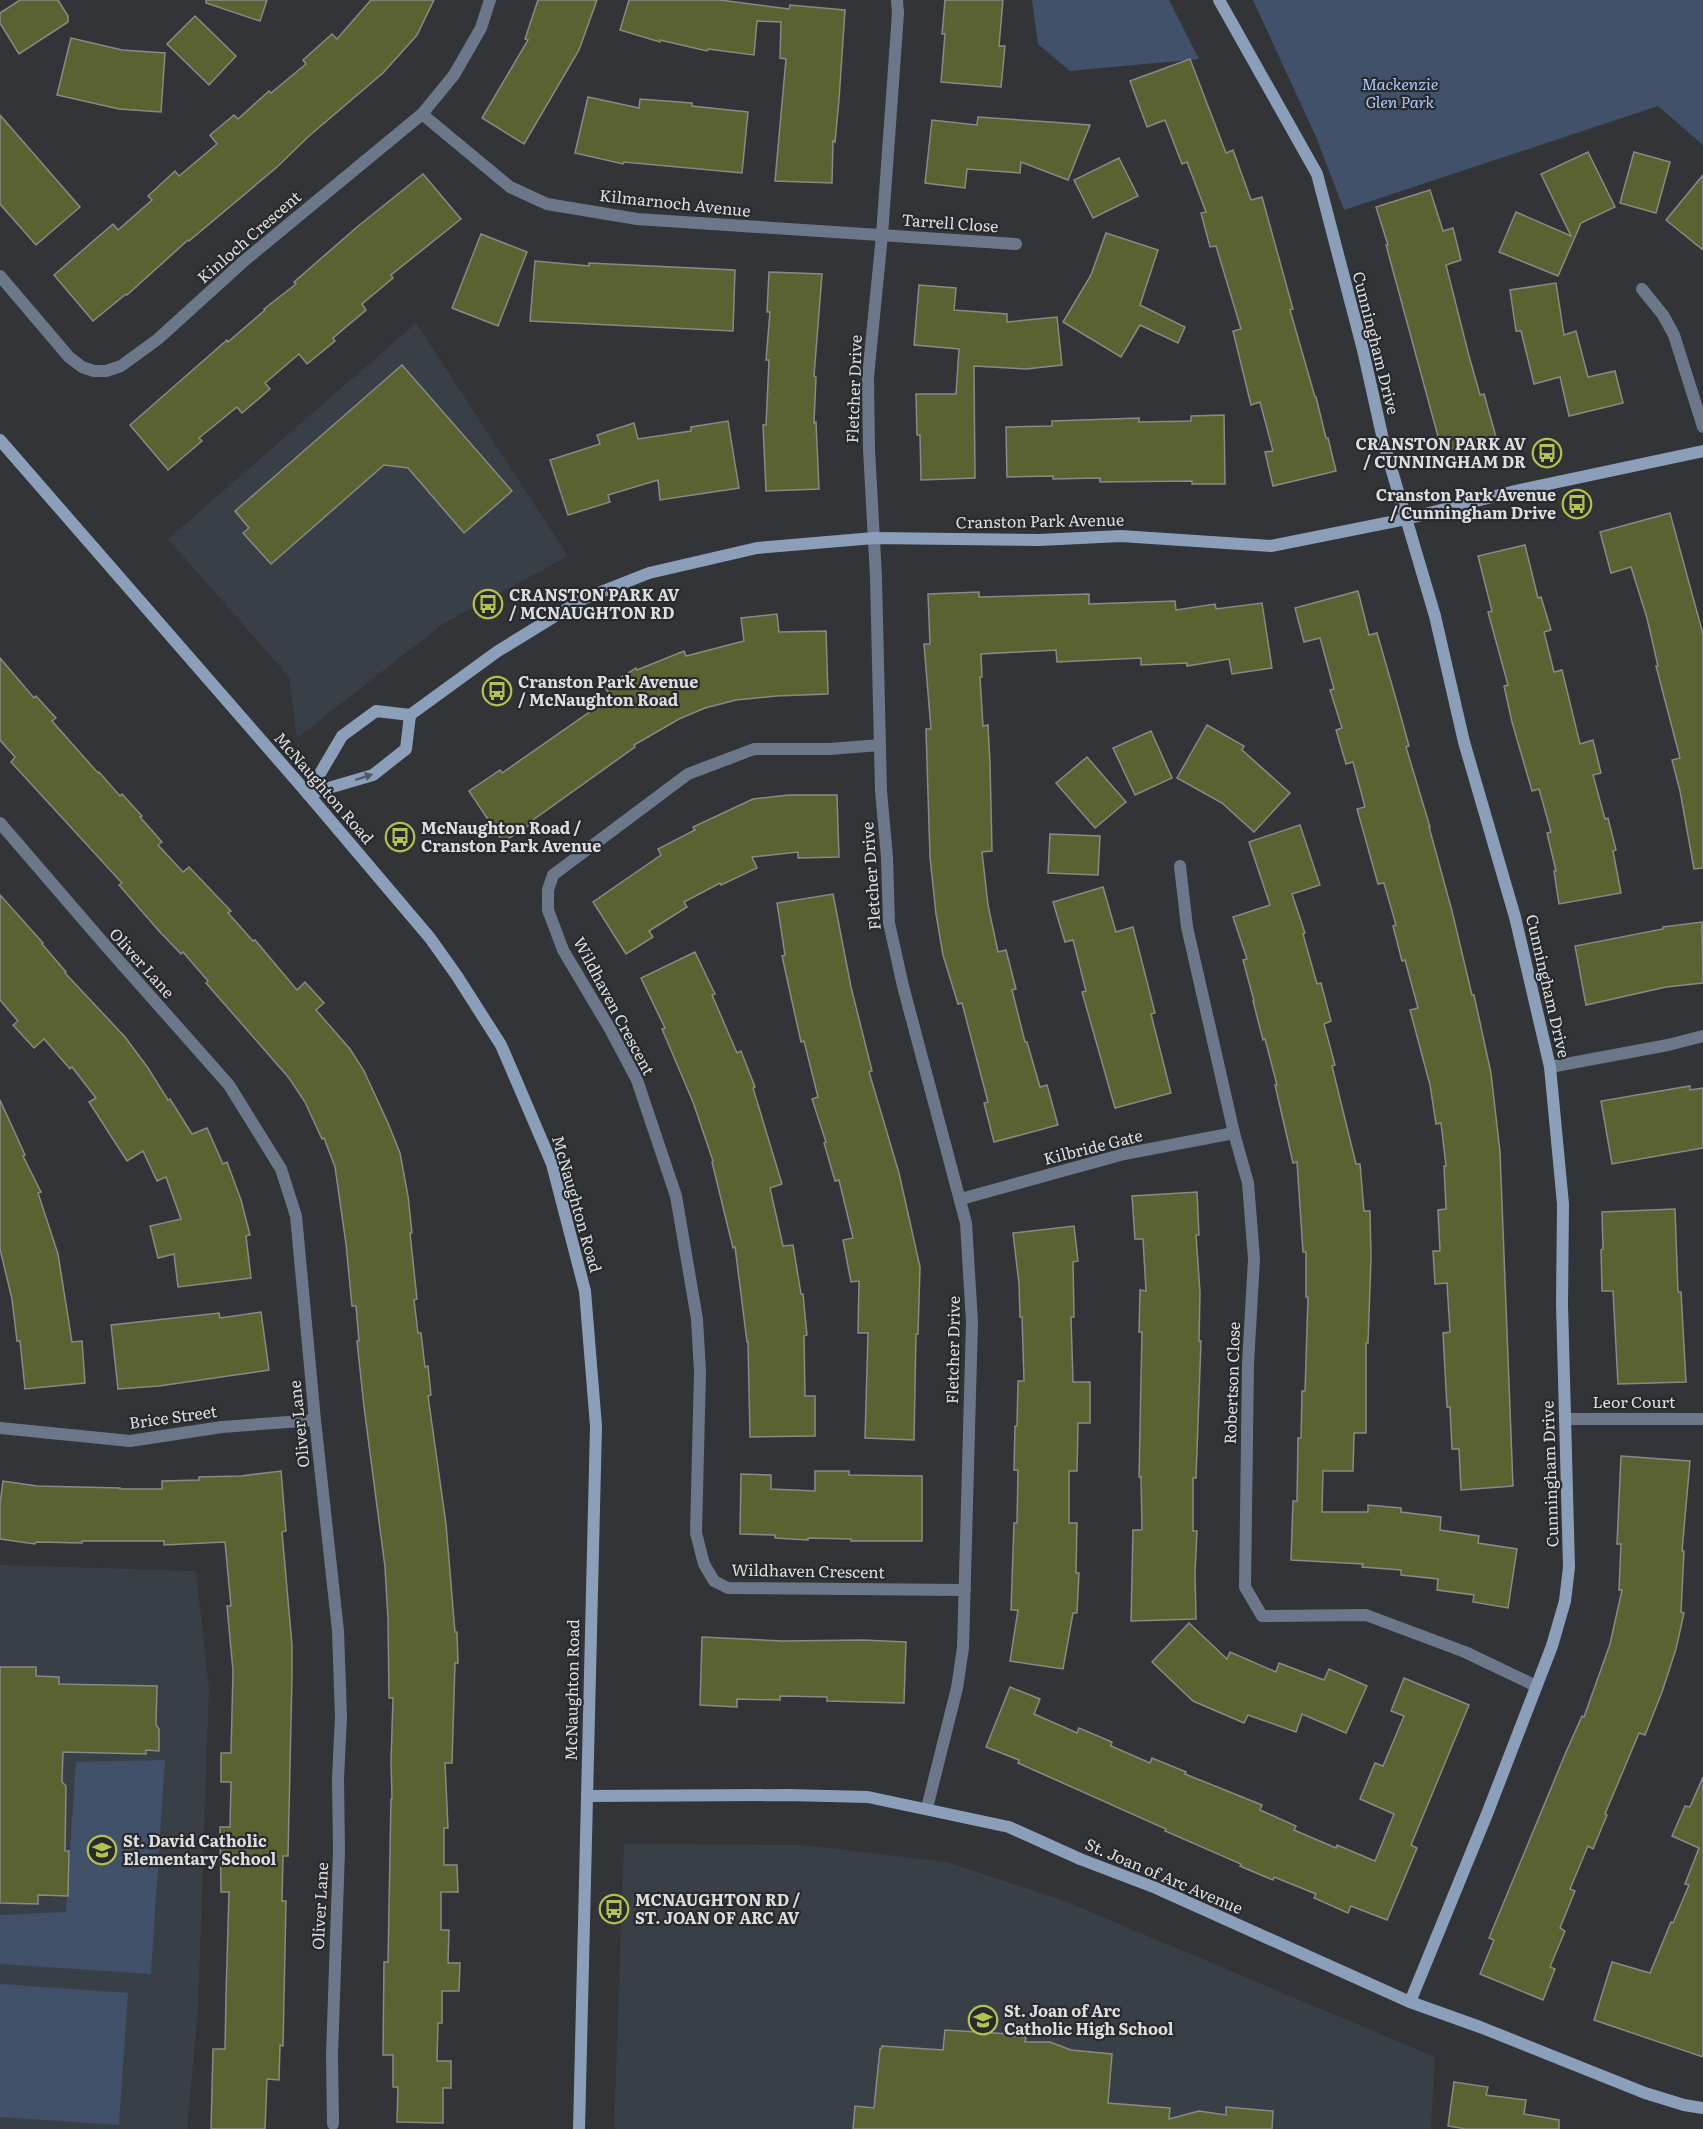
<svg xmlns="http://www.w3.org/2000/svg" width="1703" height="2129" viewBox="0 0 1703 2129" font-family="Literata,serif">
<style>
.built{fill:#393f47}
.green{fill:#405169}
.building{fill:#5b6232;stroke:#898a85;stroke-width:1.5}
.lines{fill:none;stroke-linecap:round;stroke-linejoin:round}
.street{stroke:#6c788a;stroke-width:12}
.secondary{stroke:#8b9fbb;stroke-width:12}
.oneway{fill:#505966}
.labels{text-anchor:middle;stroke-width:4.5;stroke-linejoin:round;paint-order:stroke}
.park-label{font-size:16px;font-style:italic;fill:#a7c9fb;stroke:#282a2d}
.street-label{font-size:16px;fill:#dedfe1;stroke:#282a2d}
.poi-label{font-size:16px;font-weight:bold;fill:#dedfe1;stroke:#282a2d;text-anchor:start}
</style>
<rect width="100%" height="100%" fill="#323437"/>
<!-- built -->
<g class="built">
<polygon points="416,323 568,556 443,624 297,738 289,677 168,539"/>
<polygon points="0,1565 196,1571 209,1688 198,2011 187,2129 0,2129"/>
<polygon points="624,1844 803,1845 947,1862 1065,1901 1435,2057 1431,2129 614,2129"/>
</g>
<!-- green -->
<g class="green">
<polygon points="1032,0 1169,0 1199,59 1070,71 1038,44"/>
<polygon points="1253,0 1703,0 1703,145 1658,106 1344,210 1316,137"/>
<polygon points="165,1760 151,1974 0,1964 0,1915 66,1912 76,1762"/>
<polygon points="0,1984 128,1993 119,2125 0,2117"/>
</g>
<!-- building -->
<g class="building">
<polygon points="20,0 58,0 68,16 68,22 19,54 0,23 0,13"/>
<polygon points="206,0 267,0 260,21 206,3"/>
<polygon points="371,0 434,0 417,35 383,73 309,136 277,167 189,241 188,240 127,295 126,294 93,321 54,275 113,224 118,230 152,200 148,196 175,171 179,176 217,144 210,135 234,115 238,119 269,91 271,93 306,64 303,60 332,34 337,39"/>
<polygon points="538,0 597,0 579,50 524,144 482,118 528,40 525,39"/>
<polygon points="629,0 720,0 789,9 790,5 845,10 839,100 835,142 833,141 832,183 775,181 786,59 780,58 781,22 757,21 754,55 708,49 707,51 660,40 660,42 620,30"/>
<polygon points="945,0 1003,0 999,46 1005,46 1001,87 941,82 945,34 942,34"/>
<polygon points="195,16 236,56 209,85 167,44"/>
<polygon points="71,38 122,50 165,53 161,112 119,109 57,95"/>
<polygon points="1190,59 1226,153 1233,150 1251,200 1262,197 1293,309 1290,310 1315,397 1316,397 1326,438 1328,438 1336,471 1273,486 1265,452 1273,451 1260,402 1251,405 1233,331 1241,329 1216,246 1210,247 1201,213 1206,212 1187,162 1182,164 1165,120 1147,127 1130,81"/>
<polygon points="588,97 639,108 640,99 692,103 692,106 748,112 742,173 624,162 623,164 575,153"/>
<polygon points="0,115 80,207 36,245 0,204"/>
<polygon points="978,117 1050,122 1090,125 1068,180 1021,162 1020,173 967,169 965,188 925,183 932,120 977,125"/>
<polygon points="1588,152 1615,207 1581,223 1558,276 1499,252 1516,212 1571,236 1541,174"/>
<polygon points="1634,152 1670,162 1656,213 1620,203"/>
<polygon points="1119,158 1138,196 1093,218 1074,180"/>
<polygon points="423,174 461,219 391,275 393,278 362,304 366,310 333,338 335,341 307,364 299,354 265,383 270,389 242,413 237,407 199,438 202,441 168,470 130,425 227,340 228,342 265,310 264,309 296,284 294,282 357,227"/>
<polygon points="1703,175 1703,250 1666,220"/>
<polygon points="1430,190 1443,231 1453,228 1461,260 1446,265 1469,356 1480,395 1484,394 1496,437 1442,451 1386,245 1388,245 1376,207"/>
<polygon points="1106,233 1158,250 1140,305 1185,327 1178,343 1140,325 1121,357 1063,322 1091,275"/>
<polygon points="481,234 527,252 498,326 452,308"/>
<polygon points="535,261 589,266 589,263 735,270 733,331 530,321"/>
<polygon points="769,272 822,274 814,376 816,377 814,423 816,422 819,489 766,491 763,425 766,425 769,360 766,360 770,312 767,312"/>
<polygon points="1556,283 1564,335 1576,331 1588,377 1615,371 1623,403 1569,416 1560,377 1534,384 1521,331 1516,331 1510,290"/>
<polygon points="919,285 956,288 954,310 1007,314 1007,322 1057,317 1062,365 1026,369 974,366 975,478 921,480 920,435 917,435 916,394 956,394 959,349 914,345"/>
<polygon points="402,365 512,491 464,533 408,468 384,465 271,564 243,533 249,528 235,511"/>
<polygon points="1224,415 1225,484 1192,484 1192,481 1100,482 1100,478 1053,479 1053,476 1007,477 1006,427 1052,426 1052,421 1139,418 1139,422 1191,421 1191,416"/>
<polygon points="728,421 739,488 660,500 658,480 608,495 610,502 568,515 550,460 600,444 597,435 634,423 638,439 691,431 691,427"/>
<polygon points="1670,513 1703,634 1703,868 1694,869 1680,791 1672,760 1680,758 1656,666 1658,666 1647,618 1631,567 1611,573 1600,532"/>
<polygon points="1525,545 1538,598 1541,597 1551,630 1544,632 1554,672 1562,670 1580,744 1593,740 1601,773 1593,775 1605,819 1608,818 1616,850 1613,851 1621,893 1559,904 1554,871 1556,871 1547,833 1551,832 1539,789 1532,791 1512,722 1504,686 1508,685 1488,612 1492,611 1478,556"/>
<polygon points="1358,591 1369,635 1377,633 1398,706 1409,746 1406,747 1430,827 1429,827 1452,911 1472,995 1474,995 1491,1073 1500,1152 1513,1486 1461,1490 1459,1449 1452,1449 1450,1407 1447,1407 1443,1333 1450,1332 1447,1283 1435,1284 1433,1251 1440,1251 1438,1210 1446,1209 1444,1166 1446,1166 1441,1123 1436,1124 1430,1085 1410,1010 1418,1008 1405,960 1402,961 1393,926 1396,925 1384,883 1378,884 1357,809 1365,807 1353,762 1346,764 1336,730 1342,728 1330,690 1334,689 1320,638 1304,642 1295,608"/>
<polygon points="979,592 979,597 1089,594 1089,604 1175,601 1176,610 1215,604 1216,609 1262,603 1272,668 1232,674 1229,659 1187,666 1187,663 1141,665 1141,658 1057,662 1056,650 981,654 982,677 980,677 983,726 988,725 990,763 992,851 982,852 988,905 998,952 1006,950 1016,989 1012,990 1025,1042 1027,1042 1040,1087 1047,1085 1058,1125 994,1142 984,1103 988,1102 962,1003 958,1004 943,955 936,914 930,857 926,729 931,729 924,644 930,644 928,594"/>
<polygon points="777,614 779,632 826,631 828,694 776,696 736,700 705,708 679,719 634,745 635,747 533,820 534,822 503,842 469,791 500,770 502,773 611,697 605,687 636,668 637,670 684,651 686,656 744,641 741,618"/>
<polygon points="0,658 34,698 36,696 56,718 52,721 98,773 99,772 120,796 122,794 142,816 140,817 162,842 158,845 183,872 189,867 231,911 228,913 253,941 255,940 297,990 305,982 324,1003 316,1010 350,1049 364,1071 388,1123 400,1153 408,1196 412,1233 410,1233 417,1299 414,1300 418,1333 421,1333 425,1367 428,1366 431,1395 428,1396 446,1524 455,1632 457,1632 458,1663 455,1663 452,1763 445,1763 448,1828 444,1828 444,1865 457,1865 458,1892 441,1892 441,1930 449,1930 448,1963 460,1963 459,1991 442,1991 442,2023 438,2023 437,2061 451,2061 451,2088 443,2088 443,2123 397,2122 398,2087 393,2087 393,2055 383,2055 384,1962 388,1962 391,1799 392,1799 391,1762 393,1698 389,1698 388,1619 385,1567 364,1407 357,1341 359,1341 356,1306 352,1306 346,1244 335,1167 324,1138 322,1139 305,1102 289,1078 206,983 208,981 183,952 181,954 159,931 119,885 122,883 11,762 15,757 0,740"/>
<polygon points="1207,725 1244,746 1242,750 1290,793 1254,832 1222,803 1177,778"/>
<polygon points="1151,731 1172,778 1135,795 1113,748"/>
<polygon points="1087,757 1126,802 1095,828 1056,783"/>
<polygon points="789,795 837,795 839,857 798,858 798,852 752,857 757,868 721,885 720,883 684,902 687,907 649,931 653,937 626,954 593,902 661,855 658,849 695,830 693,827 753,799"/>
<polygon points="1300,825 1320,885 1292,894 1305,933 1303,934 1317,984 1321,983 1331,1021 1324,1024 1335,1065 1332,1066 1356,1164 1360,1164 1364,1211 1370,1211 1371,1258 1368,1343 1366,1343 1366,1433 1354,1433 1353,1471 1323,1471 1322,1512 1368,1512 1368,1505 1401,1508 1401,1512 1441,1517 1440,1530 1479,1536 1478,1543 1517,1549 1508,1608 1473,1602 1474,1595 1437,1590 1438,1579 1401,1575 1401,1570 1362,1567 1363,1564 1291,1560 1293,1501 1297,1501 1298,1438 1301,1438 1302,1391 1305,1391 1308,1297 1306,1297 1306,1252 1303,1252 1297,1162 1293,1163 1275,1085 1277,1085 1265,1039 1263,1040 1253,1001 1254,1001 1243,960 1247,959 1233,917 1270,905 1249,842"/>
<polygon points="1050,834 1100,836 1098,875 1048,873"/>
<polygon points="1103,887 1116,932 1133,927 1155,1013 1151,1014 1171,1093 1115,1108 1082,992 1086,991 1073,940 1065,942 1053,902"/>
<polygon points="833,894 851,987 872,1071 869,1072 899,1173 920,1267 918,1334 916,1334 914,1440 865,1438 868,1333 858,1333 859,1281 851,1282 843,1240 853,1238 839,1180 835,1181 824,1143 826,1142 812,1099 818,1097 804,1041 801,1042 782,956 785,955 777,903"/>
<polygon points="0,895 43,943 42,944 66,972 65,973 125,1037 148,1068 168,1100 170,1099 192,1134 207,1128 223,1164 227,1162 241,1200 250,1235 246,1236 251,1278 178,1287 174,1254 158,1258 150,1226 181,1219 166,1177 157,1181 143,1151 127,1161 89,1102 96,1098 72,1067 70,1069 44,1039 34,1048 13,1025 18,1021 0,1000"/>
<polygon points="1702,922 1703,983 1666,987 1586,1005 1575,946 1663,929 1663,927"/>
<polygon points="695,952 715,994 712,995 737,1053 741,1051 755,1087 753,1088 782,1184 770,1188 783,1246 793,1245 801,1294 803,1294 807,1335 804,1336 805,1396 815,1396 815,1436 750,1437 748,1342 747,1342 735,1247 733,1248 712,1162 713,1161 693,1102 662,1029 665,1028 641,978"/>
<polygon points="1690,1086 1690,1090 1703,1088 1703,1148 1612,1164 1601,1101"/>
<polygon points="0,1100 25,1155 23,1156 41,1192 38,1193 58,1254 72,1342 82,1341 85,1383 25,1389 20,1341 17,1341 12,1299 0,1249"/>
<polygon points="1197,1192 1199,1235 1196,1235 1200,1292 1199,1341 1201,1341 1196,1478 1193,1478 1193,1531 1197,1531 1195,1573 1196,1619 1131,1621 1133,1530 1142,1530 1141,1477 1139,1477 1142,1332 1139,1332 1140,1290 1146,1291 1143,1239 1135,1239 1132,1196"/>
<polygon points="1675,1209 1678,1292 1681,1292 1686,1382 1618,1384 1613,1291 1602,1291 1601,1250 1603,1249 1602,1212"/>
<polygon points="1074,1226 1078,1261 1073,1262 1074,1317 1071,1317 1073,1382 1090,1382 1090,1423 1078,1423 1077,1471 1069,1471 1069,1523 1077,1523 1076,1573 1079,1573 1077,1613 1073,1613 1063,1669 1010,1661 1018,1610 1011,1610 1014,1523 1017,1523 1018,1470 1014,1470 1015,1426 1017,1426 1018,1381 1024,1381 1022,1317 1020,1317 1019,1284 1013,1233"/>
<polygon points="261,1312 269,1370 159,1386 118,1389 111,1325 219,1313 220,1318"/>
<polygon points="1621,1456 1690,1461 1682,1551 1684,1551 1681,1612 1684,1613 1676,1649 1662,1692 1645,1735 1639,1733 1605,1814 1607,1815 1593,1849 1588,1846 1570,1889 1575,1891 1560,1928 1565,1931 1550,1967 1555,1969 1543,2000 1480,1974 1494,1940 1489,1938 1566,1752 1582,1716 1584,1717 1610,1644 1622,1590 1619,1590 1621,1544 1617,1544"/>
<polygon points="281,1471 286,1531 282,1532 292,1645 292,1677 288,1856 283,1856 282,1901 286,1901 283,2046 280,2045 279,2080 267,2079 265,2129 211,2129 213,2049 225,2049 226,1995 229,1892 221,1892 220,1827 230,1827 231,1782 221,1782 221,1753 231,1753 233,1671 227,1606 231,1606 225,1542 164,1545 164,1541 82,1541 82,1543 36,1542 35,1544 0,1539 0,1504 3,1481 37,1486 120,1488 120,1489 162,1489 162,1481 199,1480 199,1477 241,1476"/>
<polygon points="815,1471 849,1471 849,1475 922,1476 922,1541 851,1541 851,1539 808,1538 808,1540 775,1538 775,1535 740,1534 741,1474 771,1475 771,1489 815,1491"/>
<polygon points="1189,1623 1227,1659 1230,1652 1276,1672 1279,1663 1324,1680 1329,1669 1367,1686 1346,1733 1302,1714 1296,1732 1248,1715 1244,1723 1193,1701 1152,1662"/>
<polygon points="702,1637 782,1641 863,1640 906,1642 904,1703 827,1701 827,1697 780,1696 780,1700 737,1699 737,1707 700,1705"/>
<polygon points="0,1667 36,1667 36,1676 59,1677 59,1684 157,1686 156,1725 159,1729 159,1751 146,1750 146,1754 63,1752 62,1782 66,1786 65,1851 69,1851 68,1896 38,1895 38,1904 0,1903"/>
<polygon points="1404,1678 1469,1705 1411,1845 1417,1848 1387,1920 1351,1906 1348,1913 1314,1898 1316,1894 1274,1877 1273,1880 1240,1866 1241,1864 1165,1831 1166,1829 1018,1763 1019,1760 986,1747 1010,1687 1040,1699 1034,1714 1077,1733 1079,1728 1112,1742 1111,1746 1150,1763 1152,1758 1186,1772 1185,1774 1262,1805 1260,1810 1296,1826 1294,1830 1336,1848 1337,1845 1375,1861 1394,1814 1360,1799 1375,1763 1383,1766 1404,1716 1391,1711"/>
<polygon points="1703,1777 1703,2057 1594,2020 1612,1962 1650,1973 1671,1922 1673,1923 1689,1885 1685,1884 1699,1848 1672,1836 1685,1806 1690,1807"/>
<polygon points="945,2030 1010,2034 1010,2036 1026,2037 1025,2042 1050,2042 1071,2050 1112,2054 1108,2103 1170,2108 1169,2119 1199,2111 1226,2115 1226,2107 1273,2111 1272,2129 853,2129 855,2106 874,2108 880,2049 881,2049 882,2046 943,2050"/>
<polygon points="1454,2082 1488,2087 1486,2095 1526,2100 1524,2114 1559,2120 1559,2129 1466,2129 1448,2126"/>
</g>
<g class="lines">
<!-- street -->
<g class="street">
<polyline points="897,0 898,13 882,235 868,377 869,449 876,577 881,791 887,857 889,923 903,986 966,1223 972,1322 963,1648 957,1688 927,1808"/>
<polyline points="422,114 510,187 547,204 637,219 1016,244"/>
<polyline points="0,276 69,357 82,367 94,371 106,371 121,366 158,339 244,261 422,114 454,75 481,28 490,0"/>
<polyline points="1642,289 1663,315 1674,335 1703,427"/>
<polyline points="880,745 829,749 754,749 688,774 553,875 548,890 548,910 563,950 610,1029 637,1080 676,1196 697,1319 700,1372 696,1533 704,1564 714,1581 728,1588 965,1590"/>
<polyline points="0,823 106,946 229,1085 281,1169 296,1216 315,1420 338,1631 341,1717 338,1778 339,1850 332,2055 333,2124"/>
<polyline points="1180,866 1187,927 1234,1133 1248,1183 1254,1259 1248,1364 1245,1587 1262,1616 1366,1615 1465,1652 1536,1686"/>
<polyline points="1550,1067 1668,1045 1703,1036"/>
<polyline points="961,1199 1124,1154 1234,1133"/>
<polyline points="1565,1419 1703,1419"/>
<polyline points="0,1428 130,1441 222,1427 315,1420"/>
</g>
<!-- secondary -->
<g class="secondary">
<polyline points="1219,0 1317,174 1363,350 1384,444 1435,616 1464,742 1515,917 1550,1067 1563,1204 1562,1304 1569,1567 1565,1601 1552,1646 1487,1814 1410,2002"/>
<polyline points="0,440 308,794 430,938 457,976 501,1045 552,1164 585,1291 596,1426 579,2129"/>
<polyline points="308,794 342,736 376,711 410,715 498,651 583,599 649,573 757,548 874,538 1039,540 1121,536 1271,546 1406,519 1515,491 1703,451"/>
<polyline points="308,794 373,775 406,749 410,715"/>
<polyline points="587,1796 788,1795 868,1797 1009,1827 1080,1859 1156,1888 1410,2002 1480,2027 1645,2093 1684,2105 1703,2108"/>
</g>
</g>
<!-- one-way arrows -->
<defs><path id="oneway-solid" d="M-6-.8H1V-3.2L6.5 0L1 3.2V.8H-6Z" transform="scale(1.5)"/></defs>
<use class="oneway" href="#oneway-solid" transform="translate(364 777) rotate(-18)"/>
<!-- icons -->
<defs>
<g id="bus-ring" transform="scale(1.5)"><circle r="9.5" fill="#282a2d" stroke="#b4c24a" stroke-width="1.5"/><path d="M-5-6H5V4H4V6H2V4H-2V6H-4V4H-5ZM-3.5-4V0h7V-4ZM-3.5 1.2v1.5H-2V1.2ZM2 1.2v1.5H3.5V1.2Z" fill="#b4c24a"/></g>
<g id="school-ring" transform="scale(1.5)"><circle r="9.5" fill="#282a2d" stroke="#b4c24a" stroke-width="1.5"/><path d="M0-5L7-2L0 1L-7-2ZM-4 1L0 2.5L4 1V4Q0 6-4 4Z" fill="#b4c24a"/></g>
</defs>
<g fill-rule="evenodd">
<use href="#bus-ring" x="1547" y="453"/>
<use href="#bus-ring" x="1577" y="504"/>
<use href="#bus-ring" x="488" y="604"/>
<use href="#bus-ring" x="497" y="691"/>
<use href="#bus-ring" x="400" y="837"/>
<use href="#school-ring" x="102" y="1850"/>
<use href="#bus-ring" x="614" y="1909"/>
<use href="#school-ring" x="983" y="2020"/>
</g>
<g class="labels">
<!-- park labels -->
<g class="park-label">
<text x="1400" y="90">Mackenzie<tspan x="1400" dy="18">Glen Park</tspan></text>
</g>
<!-- street labels -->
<g class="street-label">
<text transform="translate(675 203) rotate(6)" y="6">Kilmarnoch Avenue</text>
<text transform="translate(950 223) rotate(4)" y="6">Tarrell Close</text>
<text transform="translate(249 237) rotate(-41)" y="6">Kinloch Crescent</text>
<text transform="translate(1376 343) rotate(76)" y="6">Cunningham Drive</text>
<text transform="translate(854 389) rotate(-88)" y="6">Fletcher Drive</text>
<text transform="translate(1040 521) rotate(-1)" y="6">Cranston Park Avenue</text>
<text transform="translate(324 788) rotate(49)" y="6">McNaughton Road</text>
<text transform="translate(871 876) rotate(-94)" y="6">Fletcher Drive</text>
<text transform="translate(142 963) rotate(48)" y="6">Oliver Lane</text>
<text transform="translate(1548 986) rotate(77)" y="6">Cunningham Drive</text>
<text transform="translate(614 1006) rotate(62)" y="6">Wildhaven Crescent</text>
<text transform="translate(1093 1147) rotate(-14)" y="6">Kilbride Gate</text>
<text transform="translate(577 1204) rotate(74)" y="6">McNaughton Road</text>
<text transform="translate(953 1350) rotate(-89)" y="6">Fletcher Drive</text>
<text transform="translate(1232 1383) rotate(-88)" y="6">Robertson Close</text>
<text x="1634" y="1408">Leor Court</text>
<text transform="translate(173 1417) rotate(-8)" y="6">Brice Street</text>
<text transform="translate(299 1424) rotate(-96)" y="6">Oliver Lane</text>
<text transform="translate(1550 1474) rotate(-92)" y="6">Cunningham Drive</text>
<text transform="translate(808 1571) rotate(1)" y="6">Wildhaven Crescent</text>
<text transform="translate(572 1690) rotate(-89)" y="6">McNaughton Road</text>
<text transform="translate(1164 1876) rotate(23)" y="6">St. Joan of Arc Avenue</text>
<text transform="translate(320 1906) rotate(-87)" y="6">Oliver Lane</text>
</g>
<!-- poi labels -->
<g class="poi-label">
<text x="1526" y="450" text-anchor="end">CRANSTON PARK AV<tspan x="1526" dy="18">/ CUNNINGHAM DR</tspan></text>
<text x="1556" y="501" text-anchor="end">Cranston Park Avenue<tspan x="1556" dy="18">/ Cunningham Drive</tspan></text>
<text x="509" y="601">CRANSTON PARK AV<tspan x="509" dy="18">/ MCNAUGHTON RD</tspan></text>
<text x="518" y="688">Cranston Park Avenue<tspan x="518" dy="18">/ McNaughton Road</tspan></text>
<text x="421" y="834">McNaughton Road /<tspan x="421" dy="18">Cranston Park Avenue</tspan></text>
<text x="123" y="1847">St. David Catholic<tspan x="123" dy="18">Elementary School</tspan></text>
<text x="635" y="1906">MCNAUGHTON RD /<tspan x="635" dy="18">ST. JOAN OF ARC AV</tspan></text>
<text x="1004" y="2017">St. Joan of Arc<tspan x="1004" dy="18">Catholic High School</tspan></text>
</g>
</g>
</svg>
